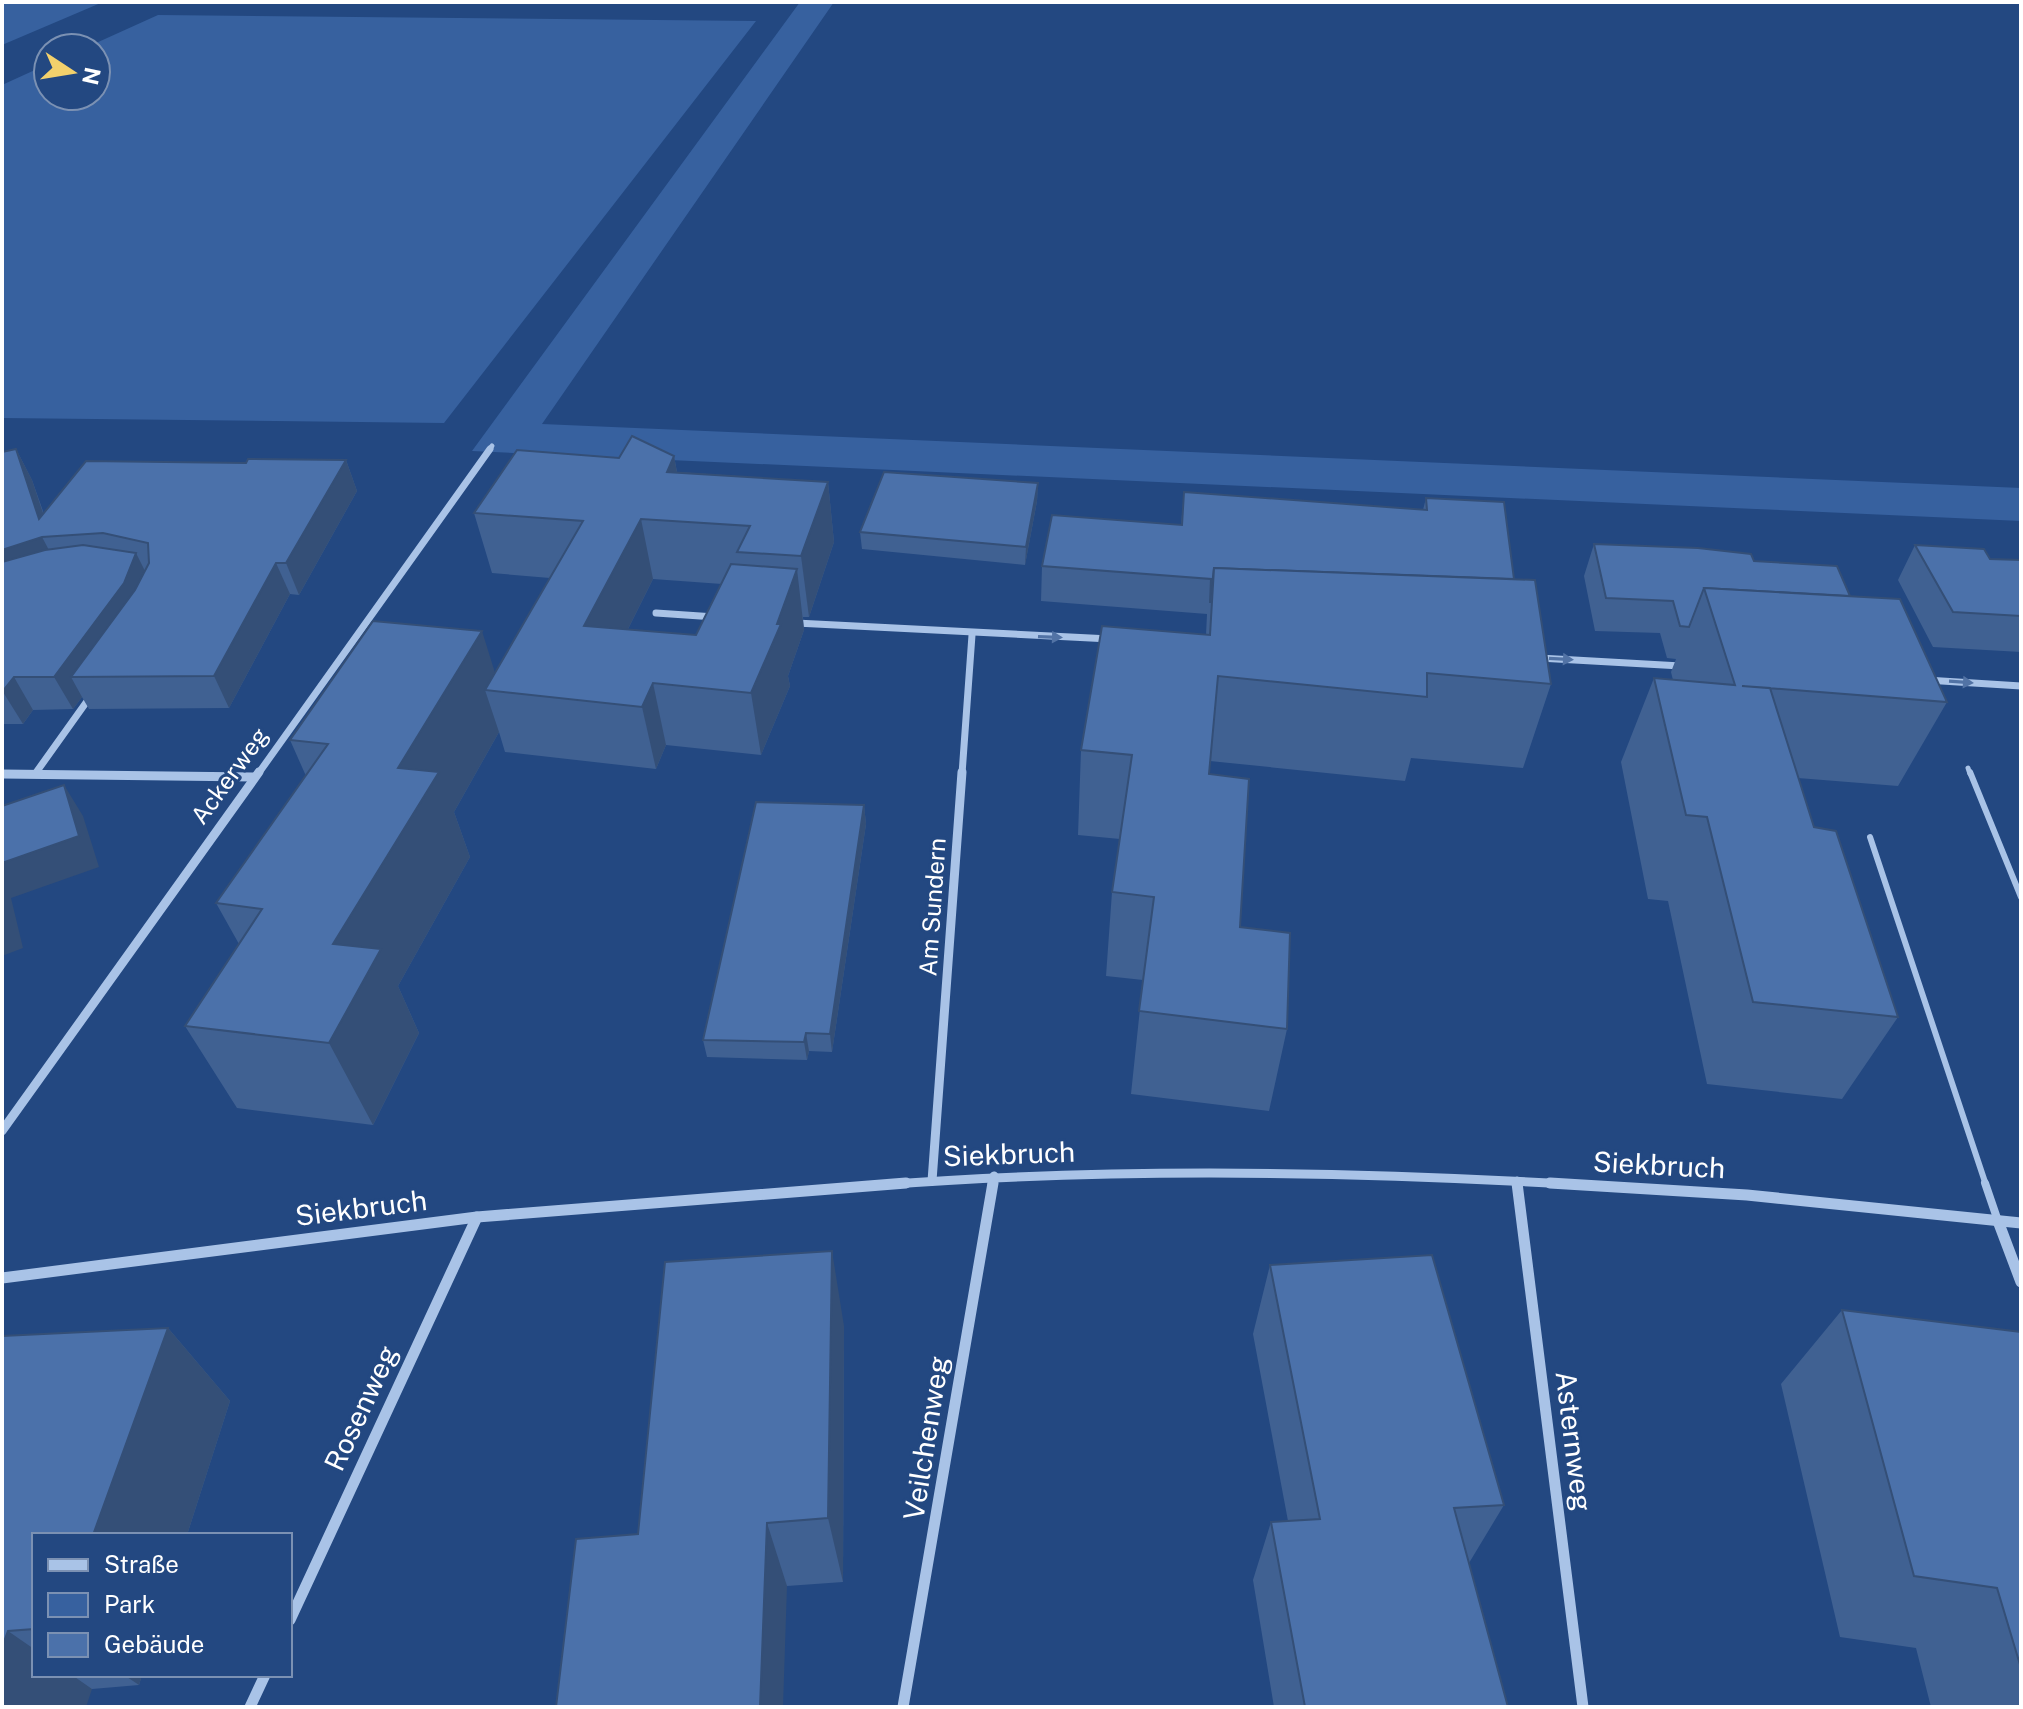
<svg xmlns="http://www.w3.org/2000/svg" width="2023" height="1709" viewBox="0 0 2023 1709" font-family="'Public Sans',sans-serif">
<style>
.green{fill:#37619f}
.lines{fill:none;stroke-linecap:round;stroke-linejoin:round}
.lane-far2{stroke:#a9c3e7;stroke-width:5}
.lane-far1{stroke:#a9c3e7;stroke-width:6}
.lane{stroke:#a9c3e7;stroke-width:8}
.street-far3{stroke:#a9c3e7;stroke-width:5}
.street-far2{stroke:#a9c3e7;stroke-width:7}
.street-far1{stroke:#a9c3e7;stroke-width:9}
.street{stroke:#a9c3e7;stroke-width:11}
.wall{fill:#406192;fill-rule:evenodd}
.shaded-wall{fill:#344f77}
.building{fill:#4b71aa;stroke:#344f77;stroke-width:2}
.oneway{fill:#5273a5}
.labels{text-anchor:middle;stroke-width:6;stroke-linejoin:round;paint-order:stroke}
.street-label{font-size:24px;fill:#fff;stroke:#234881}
.near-street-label{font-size:28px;fill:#fff;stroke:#234881}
</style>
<rect width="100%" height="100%" fill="#234881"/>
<!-- green -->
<g class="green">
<polygon points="2,2 103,2 2,45"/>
<polygon points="800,2 834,2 542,424 2021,488 2021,521 472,451"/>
<polygon points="158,15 756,21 444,423 2,418 2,85 48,64 48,96 96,96 96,48 85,48"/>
</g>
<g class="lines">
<!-- lane-far2 -->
<polyline class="lane-far2" points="1968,768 1970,774"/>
<!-- lane-far1 -->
<g class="lane-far1">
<polyline points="1970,772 2021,897"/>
<polyline points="1870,837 1986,1185"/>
</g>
<!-- lane -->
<polyline class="lane" points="1985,1183 1998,1221"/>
<!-- street-far3 -->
<polyline class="street-far3" points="488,451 492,446"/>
<!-- street-far2 -->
<g class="street-far2">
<polyline points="656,613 715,617"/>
<polyline points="796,623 1110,639"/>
<polyline points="1539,658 1681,666"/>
<polyline points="1926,680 2021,686"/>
<polyline points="35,774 90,697"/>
<polyline points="258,774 490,449"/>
<polyline points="962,774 972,635"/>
</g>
<!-- street-far1 -->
<g class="street-far1">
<polyline points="2,774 253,777"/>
<polyline points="2,1131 259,772"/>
<polyline points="932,1181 962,772"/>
<polyline points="1517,1181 1518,1185"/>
<path d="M 880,1185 C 1113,1167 1350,1171 1583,1185"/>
<polyline points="992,1185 994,1176"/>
</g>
<!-- street -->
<g class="street">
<polyline points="1517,1183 1583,1707"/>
<polyline points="1550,1183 1747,1195 2021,1223"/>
<polyline points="1998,1221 2021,1282"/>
<polyline points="2,1278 477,1217 906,1183"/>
<polyline points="290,1620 477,1217"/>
<polyline points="250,1707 265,1675"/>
<polyline points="903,1707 993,1183"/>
</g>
</g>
<!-- wall -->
<g class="wall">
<polygon points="16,449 32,480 44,514 246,463 346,460 357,491 299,595 290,594 229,708 89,709 82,697 73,709 33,710 23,724 2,724 2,452"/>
<path d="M 674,456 L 677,472 L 828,482 L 834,542 L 809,617 L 803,617 L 804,630 L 788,676 L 790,686 L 761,755 L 666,745 L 656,769 L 505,752 L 499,732 L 454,812 L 470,857 L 398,986 L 419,1033 L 373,1125 L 237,1108 L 185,1026 L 239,944 L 216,903 L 306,776 L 290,740 L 495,674 L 550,578 L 492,573 L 474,513 L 619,458 ZM 653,579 L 722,584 L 696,635 L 628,629 Z"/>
<polygon points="1038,483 1037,501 1025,565 862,549 860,532"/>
<polygon points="1184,492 1423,510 1426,498 1514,579 1551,684 1523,768 1411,758 1405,781 1210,761 1209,774 1240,927 1287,1029 1269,1111 1131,1094 1143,980 1106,976 1112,892 1120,839 1078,835 1081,750 1206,635 1207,614 1041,601 1042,566 1181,525"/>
<polygon points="1594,544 1754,561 1850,596 1947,702 1898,786 1798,778 1814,827 1898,1017 1842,1099 1707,1084 1668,901 1648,899 1621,762 1654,678 1673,680 1671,672 1676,659 1667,658 1660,633 1595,631 1584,576"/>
<polygon points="1915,545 1990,559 2021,560 2021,652 1933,647 1898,580"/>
<polygon points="864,805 866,824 832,1052 809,1051 807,1060 707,1057 703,1040"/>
<polygon points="1270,1265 1504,1505 1469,1563 1508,1707 1274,1707 1253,1580 1271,1522 1288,1521 1253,1334"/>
<polygon points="1842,1310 2021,1332 2021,1707 1931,1707 1916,1648 1840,1637 1781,1384"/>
<polygon points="844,1326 843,1582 787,1586 638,1534"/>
<polygon points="168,1328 230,1401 187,1535 34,1535 34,1675 142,1675 139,1685 92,1689 2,1707 2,1336"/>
</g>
<!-- shaded-wall -->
<g class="shaded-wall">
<polygon points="16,449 32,480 51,537 39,519"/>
<polygon points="674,456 685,516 667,472"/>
<polygon points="346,460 357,491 299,595 286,563"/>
<polygon points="828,482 834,542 809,617 801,556"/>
<polygon points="1038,483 1037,501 1025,565 1026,547"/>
<polygon points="641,519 653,579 599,687 584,626"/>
<polygon points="42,537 59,569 2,588 2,550"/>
<polygon points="136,553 152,585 71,677 82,697 73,709 54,677"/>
<polygon points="276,563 290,594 229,708 214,676"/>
<polygon points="797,569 804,630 788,676 790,686 761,755 751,693"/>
<polygon points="482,631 501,692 485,690 499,732 454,812 470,857 398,986 419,1033 373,1125 329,1043 333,944 398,768"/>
<polygon points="14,677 33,710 23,724 3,692"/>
<polygon points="653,683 666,745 656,769 642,707"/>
<polygon points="64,785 83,816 99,867 11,898 23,948 2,956 2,863"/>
<polygon points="864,805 866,824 832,1052 830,1034"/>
<polygon points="806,1033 809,1051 807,1060 804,1042"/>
<polygon points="832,1251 844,1326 843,1582 828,1518"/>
<polygon points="168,1328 230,1401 187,1535 93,1535"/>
<polygon points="767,1523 787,1586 783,1707 760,1707"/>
<polygon points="8,1631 34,1649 34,1675 72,1675 92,1689 86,1707 2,1707 2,1647"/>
<polygon points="124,1675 142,1675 139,1685"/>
</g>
<!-- building -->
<g class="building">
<polygon points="632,436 674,456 667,472 828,482 801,556 737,552 750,526 641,519 584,626 696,635 731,564 797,569 777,624 781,624 751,693 653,683 642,707 485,690 583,521 474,513 517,450 619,458"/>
<polygon points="16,449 39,519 86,461 246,463 248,459 346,460 286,563 276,563 214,676 71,677 135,590 149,563 148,543 103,533 42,537 2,550 2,452"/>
<polygon points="884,472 1038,483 1026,547 860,532"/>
<polygon points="1184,492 1427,510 1426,498 1504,502 1514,579 1214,568 1210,603 1211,579 1042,566 1052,515 1182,525"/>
<polygon points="1594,544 1698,548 1751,554 1754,561 1837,566 1850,596 1704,588 1689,627 1680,626 1673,601 1606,598"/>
<polygon points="83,545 136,553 124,583 54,677 14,677 2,692 2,562 45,550"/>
<polygon points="1915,545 1984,549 1990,559 2021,560 2021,616 1953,612"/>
<polygon points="1214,568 1535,580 1551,684 1427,673 1427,697 1218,676 1209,774 1249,779 1240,927 1290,933 1287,1029 1139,1011 1154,897 1112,892 1132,755 1081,750 1102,626 1210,635"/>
<polygon points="1704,588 1900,599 1947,702 1742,686 1770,688 1814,827 1836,831 1898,1017 1753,1002 1707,817 1686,815 1654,678 1735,685"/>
<polygon points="373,621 482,631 398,768 439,772 333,944 381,949 329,1043 185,1026 262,909 216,903 328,744 290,740"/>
<polygon points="64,785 79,836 2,863 2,806"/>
<polygon points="756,802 864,805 830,1034 806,1033 804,1042 703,1040"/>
<polygon points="832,1251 828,1518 767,1523 760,1707 556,1707 576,1539 638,1534 665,1262"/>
<polygon points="1432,1255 1504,1505 1454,1508 1508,1707 1305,1707 1271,1522 1320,1519 1270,1265"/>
<polygon points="1842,1310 2021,1332 2021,1668 1997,1588 1914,1576"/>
<polygon points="168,1328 93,1535 34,1535 34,1629 8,1631 2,1647 2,1336"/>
</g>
<!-- one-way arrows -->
<defs><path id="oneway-solid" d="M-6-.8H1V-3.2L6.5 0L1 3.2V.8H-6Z" transform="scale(2)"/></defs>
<g class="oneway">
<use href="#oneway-solid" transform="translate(1050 637) rotate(2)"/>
<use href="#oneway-solid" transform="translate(1561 659) rotate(3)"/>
<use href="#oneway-solid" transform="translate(1961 682) rotate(4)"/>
</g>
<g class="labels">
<!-- street labels -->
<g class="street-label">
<text transform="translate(230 776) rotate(-54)" y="8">Ackerweg</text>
<text transform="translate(933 907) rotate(-86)" y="8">Am Sundern</text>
</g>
<!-- near-street labels -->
<g class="near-street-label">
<text transform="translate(1009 1154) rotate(-2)" y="10">Siekbruch</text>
<text transform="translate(1659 1165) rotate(3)" y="10">Siekbruch</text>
<text transform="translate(361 1208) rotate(-7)" y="10">Siekbruch</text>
<text transform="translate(361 1408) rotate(-65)" y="10">Rosenweg</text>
<text transform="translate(926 1438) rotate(-81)" y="10">Veilchenweg</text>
<text transform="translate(1574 1441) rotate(83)" y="10">Asternweg</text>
</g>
</g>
<!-- border -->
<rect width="2023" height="1709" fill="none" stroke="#ffffff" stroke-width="8"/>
<!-- legend -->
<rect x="32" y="1533" width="260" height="144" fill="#234881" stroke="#7b91b3" stroke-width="2"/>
<rect x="48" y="1559" width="40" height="12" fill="#a9c3e7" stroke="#7b91b3" stroke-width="2"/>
<text x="104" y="1573" font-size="24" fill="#ffffff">Straße</text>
<rect x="48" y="1593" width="40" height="24" fill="#37619f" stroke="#7b91b3" stroke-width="2"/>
<text x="104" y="1613" font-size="24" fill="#ffffff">Park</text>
<rect x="48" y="1633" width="40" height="24" fill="#4b71aa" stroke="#7b91b3" stroke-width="2"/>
<text x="104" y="1653" font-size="24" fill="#ffffff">Gebäude</text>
<!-- north arrow -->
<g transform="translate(72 72) rotate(102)"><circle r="38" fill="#234881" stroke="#7b91b3" stroke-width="2"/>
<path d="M0-6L14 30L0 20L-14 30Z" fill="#f3d16c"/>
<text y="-12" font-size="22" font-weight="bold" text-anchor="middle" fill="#ffffff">N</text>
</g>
</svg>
